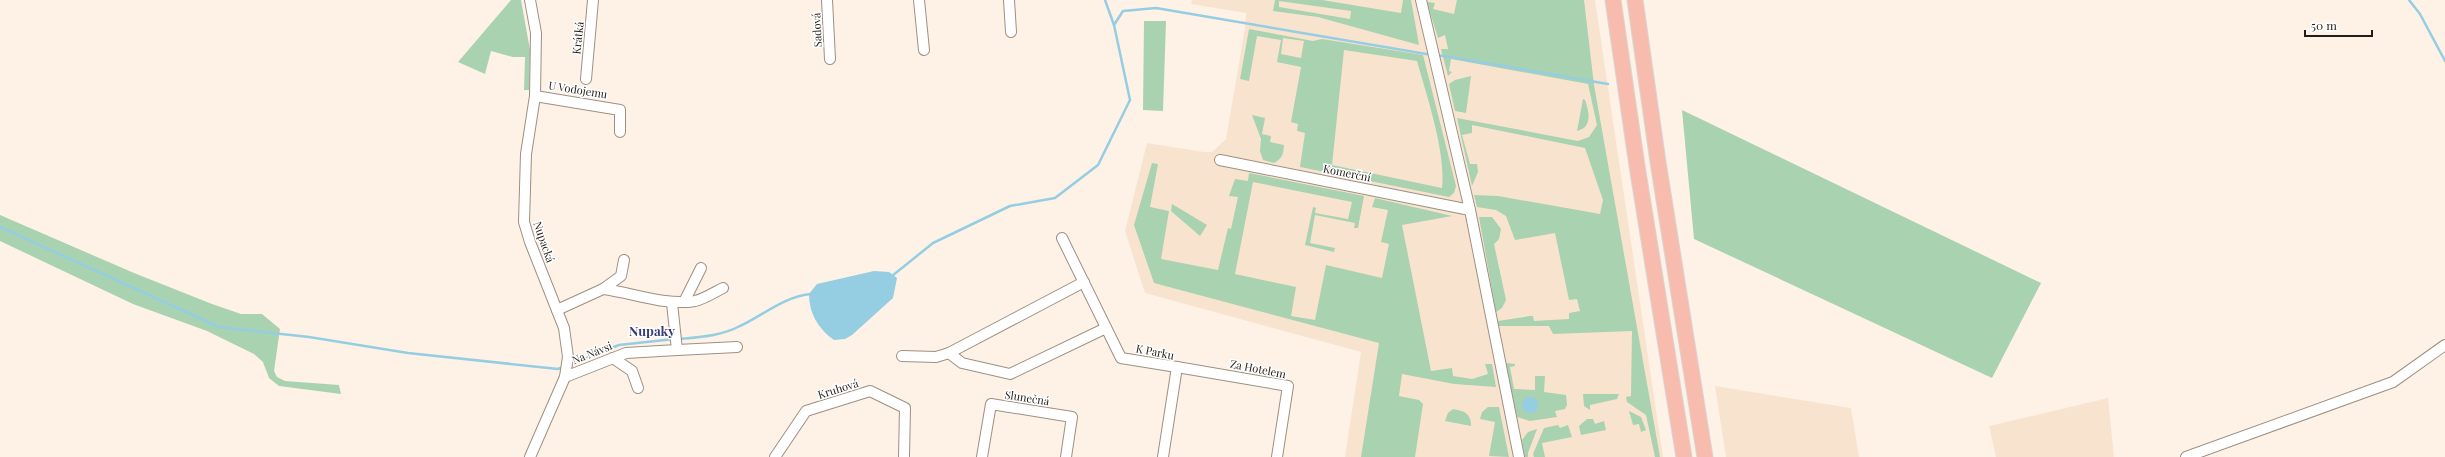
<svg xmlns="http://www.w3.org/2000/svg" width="2445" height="457" viewBox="0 0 2445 457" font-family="'Playfair Display',serif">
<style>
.built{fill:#f8e3cf}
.green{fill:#a9d2b0;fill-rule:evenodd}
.water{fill:#95cde3}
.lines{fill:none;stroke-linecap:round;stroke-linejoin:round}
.stream{stroke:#95cde3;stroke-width:2.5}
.minor-casing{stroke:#9d9082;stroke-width:12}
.highway-casing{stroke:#d7d6d5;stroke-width:17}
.minor{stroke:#fff;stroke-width:10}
.highway{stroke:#f8bcae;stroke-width:15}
.labels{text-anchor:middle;stroke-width:3;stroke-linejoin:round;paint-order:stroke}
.street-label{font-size:11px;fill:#221d18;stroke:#fff}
.quarter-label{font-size:13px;font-weight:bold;fill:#353b76;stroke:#fff}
</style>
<rect width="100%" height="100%" fill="#fef2e6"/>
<!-- built -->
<g class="built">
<polygon points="1192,0 1595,0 1663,457 1345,457 1361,352 1145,293 1125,231 1147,143 1204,152 1212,152 1226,139 1245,28 1246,13 1191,4"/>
<polygon points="1715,386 1851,408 1859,457 1726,457"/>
<polygon points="2108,398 2114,457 1996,457 1989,426"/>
</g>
<!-- green -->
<g class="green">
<polygon points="511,0 521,0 530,50 529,90 524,90 525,57 513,57 491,51 485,74 458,62"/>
<path d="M 1275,0 L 1322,0 L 1401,13 L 1403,0 L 1411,0 L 1419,45 L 1318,17 L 1273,11 ZM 1279,1 L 1351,11 L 1350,19 L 1279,7 Z"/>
<polygon points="1457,0 1584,0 1594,85 1660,457 1655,457 1646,415 1627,402 1626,397 1631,396 1632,331 1553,334 1549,326 1498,326 1498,321 1530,316 1533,316 1534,321 1569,319 1569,313 1580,311 1577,299 1569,300 1555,233 1515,240 1506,216 1496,210 1477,207 1474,195 1498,196 1600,214 1603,200 1585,148 1472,125 1472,133 1462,135 1470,164 1477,164 1478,172 1472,186 1457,118 1578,141 1589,137 1597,125 1588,84 1451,59 1449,71 1452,72 1448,76 1441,49 1448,49 1445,35 1438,38 1427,2 1435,3 1433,9 1454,14"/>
<polygon points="1144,21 1166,21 1163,111 1143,110"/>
<path d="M 1249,29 L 1313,41 L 1322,39 L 1423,55 L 1456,186 L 1454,193 L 1449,197 L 1300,167 L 1305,133 L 1297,131 L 1298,124 L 1291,122 L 1301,67 L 1277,62 L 1281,40 L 1257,36 L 1249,81 L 1240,79 ZM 1283,38 L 1304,41 L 1301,58 L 1281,54 ZM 1344,50 L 1417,61 C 1427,97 1446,152 1442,188 L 1332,165 Z"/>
<polygon points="1471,76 1466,113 1455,111 1449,84 1455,80"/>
<path d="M 1583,99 L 1585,100 C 1589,112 1593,127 1577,131 Z"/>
<polygon points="1682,110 2041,283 1992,378 1694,239"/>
<path d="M 1252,115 L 1265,118 L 1262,134 L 1271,136 L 1270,142 L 1284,145 C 1283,154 1283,158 1274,163 L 1263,160 L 1260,151 L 1261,139 Z"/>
<polygon points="1152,163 1158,164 1150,207 1169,211 1161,259 1218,270 1228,228 1231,229 1238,197 1229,196 1235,179 1248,181 1249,173 1364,196 1358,228 1354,228 1355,223 1315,215 1310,243 1335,248 1334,252 1305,245 1313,207 1316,208 1315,213 1348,219 1352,202 1253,182 1235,274 1296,287 1291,316 1315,320 1326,265 1382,278 1389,244 1381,242 1388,210 1372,207 1375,198 1452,216 1402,225 1431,371 1452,368 1453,376 1472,379 1488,374 1485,364 1492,364 1496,387 1454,384 1402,374 1399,396 1419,400 1423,404 1415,457 1361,457 1379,343 1154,283 1134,225"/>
<polygon points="1172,204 1207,225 1200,236 1171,211"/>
<polygon points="0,215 134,273 212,304 241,314 262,314 280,329 274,371 277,377 285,381 339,385 341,394 279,386 269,378 263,362 254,354 207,331 133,304 0,241"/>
<polygon points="1479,217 1492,217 1501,229 1499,239 1494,244 1506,300 1502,308 1496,312"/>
<polygon points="1506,363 1515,364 1515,366 1510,367 1514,389 1535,390 1535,376 1545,376 1544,392 1566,395 1567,405 1565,409 1555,411 1557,417 1530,421 1517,417"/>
<polygon points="1583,394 1619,394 1617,399 1590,405 1590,410 1584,406"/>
<polygon points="1488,407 1499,407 1509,457 1489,456 1495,422 1480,419 1482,412"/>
<path d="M 1453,409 C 1464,411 1471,413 1471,426 L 1445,421 L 1448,413 Z"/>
<polygon points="1629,411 1641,417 1646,430 1641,432 1639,424 1633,425"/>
<polygon points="1587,419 1593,419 1595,424 1604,421 1606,430 1581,435 1579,426"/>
<polygon points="1558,425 1560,428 1568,425 1572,437 1542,443 1545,457 1534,457 1533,454 1544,428"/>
<polygon points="1537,429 1528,453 1528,457 1525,457 1522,440 1528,432"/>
</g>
<!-- water -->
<g class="water">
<path d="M 874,271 L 889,272 L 897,278 L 893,298 L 852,335 L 845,339 L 834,340 C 818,329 809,313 809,294 L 817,284 Z"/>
<circle cx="1530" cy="405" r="8"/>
</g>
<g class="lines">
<!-- stream -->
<g class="stream">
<polyline points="1105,0 1114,25"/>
<polyline points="2409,0 2420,14 2445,61"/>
<polyline points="1437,55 1608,84"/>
<polyline points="0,227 219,327 309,337 408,353 558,369 563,367"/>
<polyline points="892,276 933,243 1010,206 1055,198 1098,165 1130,100 1114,25 1123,11 1156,8 1432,55"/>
<path d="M 679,339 C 700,337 721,336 740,326 C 762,316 785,296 811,294"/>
<polyline points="569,365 619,345 674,339"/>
</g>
<!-- minor casing -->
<g class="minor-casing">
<g id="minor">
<polyline points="827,0 830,59"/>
<polyline points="919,0 924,50"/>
<polyline points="1009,0 1011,32"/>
<polyline points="1421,0 1470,210 1519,457"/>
<polyline points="586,79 593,0"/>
<polyline points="535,96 620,110 620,132"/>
<polyline points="1220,160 1470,210"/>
<polyline points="1062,238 1121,358 1177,367 1163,457"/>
<path d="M 603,289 C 634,293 665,306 695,301 C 704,299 715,292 723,288"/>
<polyline points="685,300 701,268"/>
<polyline points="557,310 603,289 621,276 624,260"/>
<polyline points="677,350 737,347"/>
<polyline points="949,353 962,363 1010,374 1106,328"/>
<polyline points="902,356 936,357 949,353 1084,282"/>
<polyline points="613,358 632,371 638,388"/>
<polyline points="1177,367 1288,386 1277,457"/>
<polyline points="565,377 626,353 677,350 672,303"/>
<polyline points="530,457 565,377 568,357 564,328 530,242 524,222 526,154 535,96 536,33 530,0"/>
<polyline points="775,457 806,411 870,391 905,408 904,457"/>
<polyline points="982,457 991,404 1072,417 1066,457"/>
<polyline points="2186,457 2393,382 2445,345"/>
</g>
</g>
<!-- highway casing -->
<g class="highway-casing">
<g id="highway">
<polyline points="1613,0 1637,166 1684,457"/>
<polyline points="1635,0 1658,162 1705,457"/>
</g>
</g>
<!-- minor -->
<use href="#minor" class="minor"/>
<!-- highway -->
<use href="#highway" class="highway"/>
</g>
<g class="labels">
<!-- street labels -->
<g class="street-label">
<text transform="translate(817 30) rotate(-93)" y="4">Sadová</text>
<text transform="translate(578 38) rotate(-84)" y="4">Krátká</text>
<text transform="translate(578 90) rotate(9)" y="4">U Vodojemu</text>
<text transform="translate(1347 173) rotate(11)" y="4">Komerční</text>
<text transform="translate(544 242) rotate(71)" y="4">Nupacká</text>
<text transform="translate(1155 352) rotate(11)" y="4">K Parku</text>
<text transform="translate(592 353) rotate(-22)" y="4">Na Návsi</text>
<text transform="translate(1258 369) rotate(11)" y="4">Za Hotelem</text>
<text transform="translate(838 389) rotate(-17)" y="4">Kruhová</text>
<text transform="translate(1027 398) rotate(9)" y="4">Slunečná</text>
</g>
<!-- quarter labels -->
<g class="quarter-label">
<text x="652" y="336">Nupaky</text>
</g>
</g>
<!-- scale -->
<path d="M2305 30v6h67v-6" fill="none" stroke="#221d18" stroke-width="2"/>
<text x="2311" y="30" font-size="12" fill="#221d18" stroke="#ffffff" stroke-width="3" paint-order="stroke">50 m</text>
</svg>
